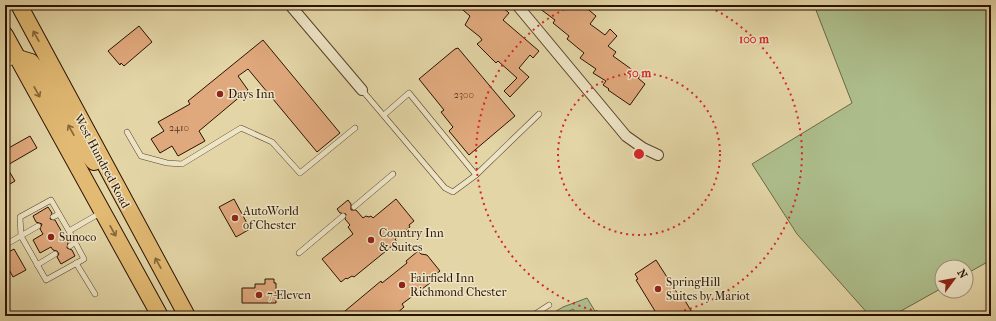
<svg xmlns="http://www.w3.org/2000/svg" width="996" height="321" viewBox="0 0 996 321" font-family="'IM FELL French Canon',serif">
<style>
.green{fill:#adbe8c;stroke:#6c6846}
.building{fill:#e0a97d;stroke:#2b1200}
.lines{fill:none;stroke-linecap:round;stroke-linejoin:round}
.lane-casing{stroke:#59432a;stroke-width:6}
.street-casing{stroke:#59432a;stroke-width:12}
.primary-casing{stroke:#2b1200;stroke-width:18}
.lane{stroke:#ede4c5;stroke-width:5}
.street{stroke:#ede4c5;stroke-width:10}
.primary{stroke:#e2ba73;stroke-width:16}
.oneway{stroke:#86663a}
.ring{fill:none;stroke:#d62828;stroke-width:2;stroke-dasharray:2 4}
.poi-dot{fill:#8f2418;stroke:#ede4c5;stroke-width:1.5}
.labels{text-anchor:middle;stroke-width:3;stroke-linejoin:round;paint-order:stroke}
.number-label{font-size:10px;fill:#58381f}
.poi-label{font-size:12px;fill:#2b1200;stroke:#ede4c5;text-anchor:start}
.street-label{font-size:12px;fill:#2b1200;stroke:#ede4c5}
.centre{fill:#d62828;stroke:#ede4c5;stroke-width:2}
.ring-label{font-size:12px;text-anchor:middle;font-weight:bold;fill:#d62828;stroke:#ede4c5;stroke-width:3;stroke-linejoin:round;paint-order:stroke}
</style>
<rect width="100%" height="100%" fill="#e3d5a6"/>
<filter id="stains"><feTurbulence type="fractalNoise" baseFrequency=".005" numOctaves="4"/><feColorMatrix values="0 0 0 0 .2 0 0 0 0 .09 0 0 0 0 .02 0 0 0 .5 -.17"/></filter>
<radialGradient id="worn" r=".72"><stop offset=".6" stop-color="#630" stop-opacity="0"/><stop offset="1" stop-color="#630" stop-opacity=".3"/></radialGradient>
<!-- green -->
<g class="green">
<polygon points="814,5 991,5 991,260 966,274 966,267 942,267 942,288 892,316 870,316 797,234 752,164 852,103"/>
<polygon points="587,298 598,316 588,316 586,314 577,316 573,309 561,316 548,316 563,307"/>
</g>
<!-- building -->
<g class="building">
<polygon points="457,5 500,5 509,13 503,20 539,51 533,58 530,55 519,68 529,77 510,97 504,91 517,78 498,61 496,63 477,44 482,40 480,37 465,25 470,16"/>
<polygon points="535,5 583,5 596,16 590,24 605,35 610,29 617,36 608,46 616,52 613,56 641,76 638,78 645,84 630,105 608,90 609,89 603,85 606,81 593,73 596,69 580,58 584,53 567,39 569,36 553,23 555,20"/>
<polygon points="139,26 152,42 124,66 121,63 120,65 108,51"/>
<polygon points="263,40 340,133 317,152 248,69 238,76 248,90 199,131 205,141 178,156 172,146 160,153 151,139 164,131 158,122 190,104 188,101"/>
<polygon points="458,48 515,116 469,155 449,131 453,127 441,112 444,110 419,79 455,49"/>
<polygon points="30,136 37,148 6,166 15,181 5,187 5,150"/>
<polygon points="234,199 250,229 236,237 219,207"/>
<polygon points="396,199 414,221 409,225 410,227 395,239 397,242 354,277 352,276 347,279 346,278 341,282 322,259 353,234 348,227 350,225 345,219 346,214 340,213 337,209 348,200 351,204 351,210 356,210 363,218 366,216 369,217 371,216 373,218"/>
<polygon points="48,207 52,213 50,219 55,220 68,243 67,248 72,250 75,256 61,264 57,257 59,254 57,251 53,250 51,247 40,253 33,240 43,234 40,229 42,224 36,222 33,216"/>
<polygon points="14,249 26,270 13,277 5,262 5,254"/>
<polygon points="418,251 421,254 427,255 440,271 436,274 438,277 402,304 404,307 395,315 339,316 381,281 382,283 407,263 406,261"/>
<polygon points="656,260 681,299 683,297 694,316 658,316 636,280 638,279 635,274"/>
<polygon points="265,279 274,279 274,283 276,283 276,303 242,303 242,288 255,288 255,284 265,284"/>
</g>
<g class="lines">
<!-- lane casing -->
<g class="lane-casing">
<g id="lane">
<polyline points="5,66 16,59"/>
<polyline points="362,90 445,188 453,192 476,175 539,114"/>
<polyline points="384,115 409,93 476,175"/>
<polyline points="127,132 141,156 167,163 182,164 241,128 272,142 300,173 355,128"/>
<polyline points="354,207 393,174"/>
<polyline points="53,217 59,214"/>
<polyline points="69,231 51,200 20,217 21,236 46,280 84,259 69,231 102,212"/>
<polyline points="5,245 38,226"/>
<polyline points="70,246 75,242"/>
<polyline points="299,253 343,216"/>
<polyline points="76,263 95,294"/>
<polyline points="37,265 55,254"/>
<polyline points="532,316 549,305"/>
</g>
</g>
<!-- street casing -->
<g class="street-casing">
<g id="street">
<polyline points="290,5 362,90"/>
<polyline points="517,5 626,136 643,148 658,155"/>
</g>
</g>
<!-- primary casing -->
<g class="primary-casing">
<g id="primary">
<polyline points="19,5 187,316"/>
<polyline points="5,35 160,316"/>
<polyline points="18,58 31,62 36,68 76,140 94,162"/>
</g>
</g>
<!-- lane -->
<use href="#lane" class="lane"/>
<!-- street -->
<use href="#street" class="street"/>
<!-- primary -->
<use href="#primary" class="primary"/>
</g>
<!-- one-way arrows -->
<defs><path id="oneway-shaft" d="M-6 0H5M1.5-3L5.5 0L1.5 3" fill="none" stroke-width="1.6" stroke-linecap="round" stroke-linejoin="round"/></defs>
<g class="oneway">
<use href="#oneway-shaft" transform="translate(36 36) rotate(-119)"/>
<use href="#oneway-shaft" transform="translate(37 92) rotate(61)"/>
<use href="#oneway-shaft" transform="translate(71 130) rotate(-119)"/>
<use href="#oneway-shaft" transform="translate(113 231) rotate(61)"/>
<use href="#oneway-shaft" transform="translate(158 263) rotate(-119)"/>
</g>
<!-- distance rings -->
<g class="ring">
<circle cx="639" cy="154" r="81"/>
<path d="M621 316A163 163 0 0 1 573 5M705 5A163 163 0 0 1 657 316"/>
</g>
<!-- markers -->
<g class="poi-dot">
<circle cx="220" cy="94" r="4"/>
<circle cx="235" cy="218" r="4"/>
<circle cx="51" cy="237" r="4"/>
<circle cx="371" cy="240" r="4"/>
<circle cx="402" cy="285" r="4"/>
<circle cx="658" cy="289" r="4"/>
<circle cx="259" cy="295" r="4"/>
</g>
<g class="labels">
<!-- number labels -->
<g class="number-label">
<text x="464" y="98">2300</text>
<text x="179" y="131">2410</text>
</g>
<!-- poi labels -->
<g class="poi-label">
<text x="228" y="98">Days Inn</text>
<text x="243" y="215">AutoWorld<tspan x="243" dy="14">of Chester</tspan></text>
<text x="379" y="237">Country Inn<tspan x="379" dy="14">&amp; Suites</tspan></text>
<text x="59" y="241">Sunoco</text>
<text x="410" y="282">Fairfield Inn<tspan x="410" dy="14">Richmond Chester</tspan></text>
<text x="666" y="286">SpringHill<tspan x="666" dy="14">Suites by Mariot</tspan></text>
<text x="267" y="299">7-Eleven</text>
</g>
<!-- street labels -->
<g class="street-label">
<text transform="translate(102 161) rotate(62)" y="4">West Hundred Road</text>
</g>
</g>
<circle cx="639" cy="154" r="6" class="centre"/>
<g class="ring-label">
<text x="754" y="43">100 m</text>
<text x="639" y="77">50 m</text>
</g>
<!-- margin -->
<rect width="996" height="321" fill="none" stroke="#e3d5a6" stroke-width="20"/>
<rect x="6" y="6" width="984" height="309" fill="none" stroke="#2b1200" stroke-width="2"/>
<rect x="10" y="10" width="976" height="301" fill="none" stroke="#2b1200"/>
<!-- north arrow -->
<g transform="translate(954 279) rotate(58)"><circle r="19" fill="#ede4c5" stroke="#9f9076"/>
<path d="M0-3L7 15L0 10L-7 15Z" fill="#8f2418"/>
<text y="-6" font-size="11" font-weight="bold" text-anchor="middle" fill="#2b1200">N</text>
</g>
<rect width="100%" height="100%" filter="url(#stains)"/>
<rect width="100%" height="100%" fill="url(#worn)"/>
</svg>
